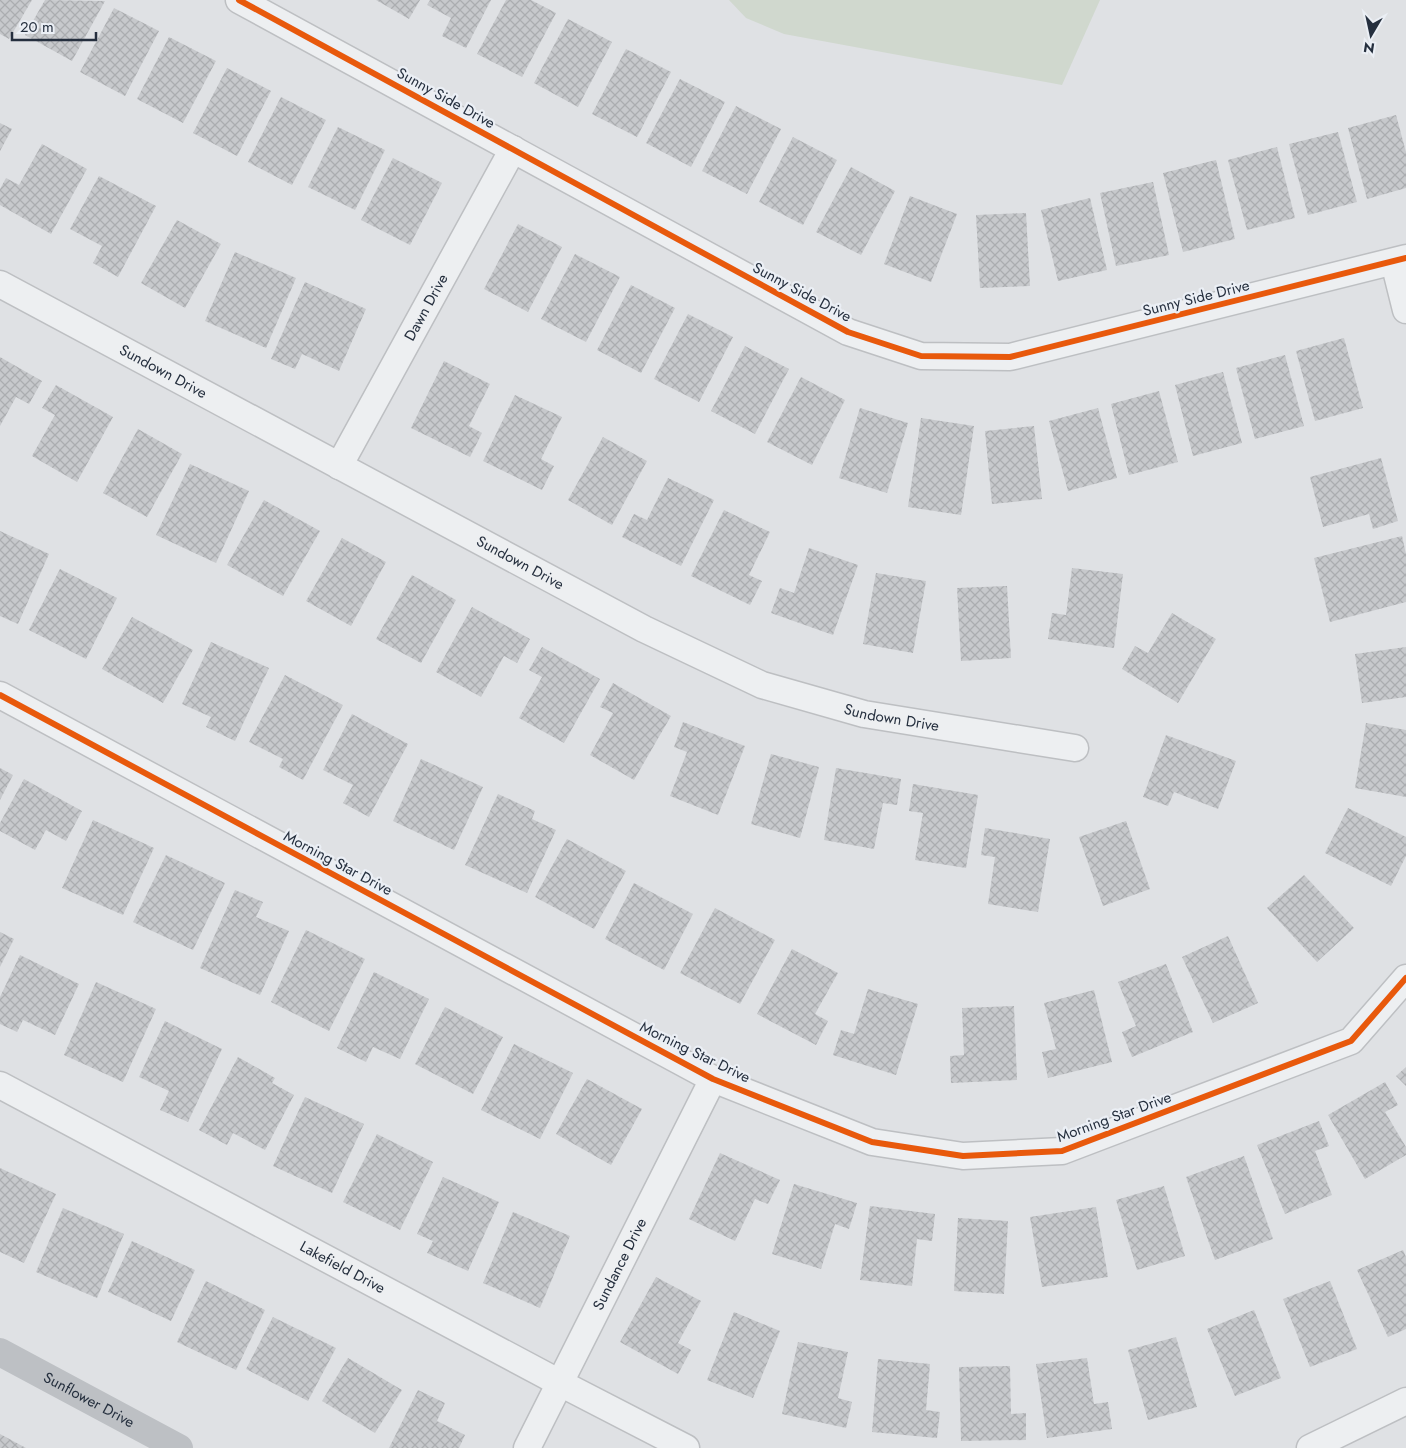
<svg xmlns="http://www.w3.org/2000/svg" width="1406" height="1448" viewBox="0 0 1406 1448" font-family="Jost,sans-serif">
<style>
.grass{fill:#d0d8ce}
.building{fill:url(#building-cross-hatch)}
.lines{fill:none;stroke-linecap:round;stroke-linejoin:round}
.street-casing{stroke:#bdbfc2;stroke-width:29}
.street{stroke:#edeff1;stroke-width:26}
.secondary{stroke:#bdc0c4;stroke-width:28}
.cycleway-casing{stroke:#ebeff5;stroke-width:9}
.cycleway{stroke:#e8590c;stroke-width:6}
.labels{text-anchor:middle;stroke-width:4.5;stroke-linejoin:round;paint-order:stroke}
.street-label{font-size:15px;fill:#252f3e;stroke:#ebeff5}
</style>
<defs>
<pattern id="building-cross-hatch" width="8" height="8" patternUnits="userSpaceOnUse" patternTransform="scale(1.25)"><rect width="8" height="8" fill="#c7c9cc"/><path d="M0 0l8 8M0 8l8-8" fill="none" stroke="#abadb0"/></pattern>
</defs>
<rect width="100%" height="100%" fill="#dfe1e4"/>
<!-- grass -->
<polygon class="grass" points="729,0 1100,0 1062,85 784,34 746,18"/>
<!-- building -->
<g class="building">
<polygon points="0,0 32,0 9,39 0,34"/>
<polygon points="45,0 105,1 72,61 25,35"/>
<polygon points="376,0 420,0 409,19"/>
<polygon points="430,0 491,0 466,48 442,36 451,18 427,5"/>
<polygon points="506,0 531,0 556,13 522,77 477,54"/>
<polygon points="114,8 159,31 125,96 80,72"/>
<polygon points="568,19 612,42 578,107 534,83"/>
<polygon points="169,37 216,61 183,123 137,99"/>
<polygon points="626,49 671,72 637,137 592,114"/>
<polygon points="227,68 271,91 237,156 193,133"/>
<polygon points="680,79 725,102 691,167 646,143"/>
<polygon points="281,97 326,120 292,185 248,162"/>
<polygon points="736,106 781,129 747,194 702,171"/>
<polygon points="1396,115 1406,152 1406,188 1367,199 1348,128"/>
<polygon points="0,123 12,129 0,151"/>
<polygon points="338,127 385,150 355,210 308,187"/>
<polygon points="1338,132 1357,202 1308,215 1289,144"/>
<polygon points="793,137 837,160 803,225 759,202"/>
<polygon points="42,144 87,169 51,234 0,205 0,189 6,178 19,185"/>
<polygon points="1277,147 1295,218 1247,230 1228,160"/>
<polygon points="393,158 442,183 410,245 361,220"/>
<polygon points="1216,160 1235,239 1183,252 1163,173"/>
<polygon points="851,167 895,191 861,255 816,232"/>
<polygon points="99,176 156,206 118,277 93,263 102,246 70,229"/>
<polygon points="1153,182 1169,255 1116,266 1100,193"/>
<polygon points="910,196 957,214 931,282 884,264"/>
<polygon points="1090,198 1107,270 1058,281 1041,210"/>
<polygon points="1026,213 1030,286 980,288 976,215"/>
<polygon points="177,220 221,244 185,308 141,283"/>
<polygon points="518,224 562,247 528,312 484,289"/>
<polygon points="235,252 296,278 266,348 205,321"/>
<polygon points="575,254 620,277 586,342 541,319"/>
<polygon points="305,282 366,309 339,371 302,354 295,369 271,359"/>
<polygon points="631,285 675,308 641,373 597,350"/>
<polygon points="688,314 733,337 699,402 654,379"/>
<polygon points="1344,338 1363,408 1315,421 1296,351"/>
<polygon points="745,346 789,369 755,434 711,411"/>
<polygon points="1285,355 1304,426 1255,439 1236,368"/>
<polygon points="0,357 42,381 29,404 16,397 0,426"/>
<polygon points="444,361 490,384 469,426 482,433 470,457 411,428"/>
<polygon points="1223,372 1242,443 1193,456 1175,385"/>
<polygon points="801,377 845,400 812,465 767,442"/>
<polygon points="56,385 113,417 77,482 32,456 55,415 42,408"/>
<polygon points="1159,391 1178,462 1129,475 1111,404"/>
<polygon points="515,395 562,417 541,459 554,466 542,490 483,461"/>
<polygon points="860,408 908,423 887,493 839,478"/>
<polygon points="1098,408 1117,478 1068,491 1049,421"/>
<polygon points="921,418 974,426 961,515 908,507"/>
<polygon points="1034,426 1042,499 992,504 985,431"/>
<polygon points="138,429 182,454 147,517 103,493"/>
<polygon points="603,437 647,461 612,525 568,500"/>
<polygon points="1381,458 1398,521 1373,529 1369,514 1323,527 1310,477"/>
<polygon points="190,464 249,491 216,563 156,535"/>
<polygon points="668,478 714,500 681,566 622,537 634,514 647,520"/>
<polygon points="264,500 320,531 283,596 227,565"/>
<polygon points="724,510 770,532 749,575 762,581 750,605 691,576"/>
<polygon points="0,531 49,554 18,624 0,616"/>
<polygon points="1402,536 1406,554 1406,602 1330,622 1314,558"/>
<polygon points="342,538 386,562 351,626 306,601"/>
<polygon points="809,548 858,565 833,635 771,613 780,588 794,593"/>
<polygon points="1072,568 1123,574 1114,648 1048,639 1052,613 1066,615"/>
<polygon points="60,569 117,598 86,659 29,630"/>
<polygon points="876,573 926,581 913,653 863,644"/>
<polygon points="412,575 456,600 421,663 376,639"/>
<polygon points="1007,586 1011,658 961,661 957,588"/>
<polygon points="472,607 530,639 517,663 504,656 481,697 436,672"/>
<polygon points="1172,613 1216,639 1178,703 1122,669 1135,646 1148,653"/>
<polygon points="132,617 193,650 163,703 102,669"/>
<polygon points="211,642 269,668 235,741 206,727 211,717 182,704"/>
<polygon points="542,647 600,679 564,743 519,718 542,677 529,670"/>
<polygon points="1406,647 1406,697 1362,703 1355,654"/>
<polygon points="285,675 343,705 303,780 279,767 283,759 249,742"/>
<polygon points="613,683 671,716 634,780 590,755 613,713 600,707"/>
<polygon points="352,714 408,744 369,817 343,803 353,785 323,770"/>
<polygon points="683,722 745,746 718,815 670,796 687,752 674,747"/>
<polygon points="1366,723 1406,730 1406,797 1355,788"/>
<polygon points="1166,735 1236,761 1218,809 1174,792 1168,806 1143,797"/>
<polygon points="771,754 819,767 800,838 751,824"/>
<polygon points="421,759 483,787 454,850 393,821"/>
<polygon points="0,768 13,775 0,800"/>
<polygon points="836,768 901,779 897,805 883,803 874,849 824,840"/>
<polygon points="24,779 82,811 66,841 46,830 35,850 0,831 0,823"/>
<polygon points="913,784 978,795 966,868 915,860 923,813 909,811"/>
<polygon points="498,794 535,811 532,819 556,830 527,893 465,865"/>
<polygon points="1348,808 1406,837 1406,856 1391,886 1325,853"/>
<polygon points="93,820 154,848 123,915 62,888"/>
<polygon points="1126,821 1150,889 1103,906 1079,837"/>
<polygon points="985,828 1050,839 1038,912 988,904 995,857 981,855"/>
<polygon points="567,839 626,871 594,929 535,897"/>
<polygon points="166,855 225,883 193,950 133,922"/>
<polygon points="1304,875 1354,928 1317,962 1267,908"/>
<polygon points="634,883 693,914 664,970 605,939"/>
<polygon points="235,890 263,902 256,917 289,931 260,995 200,968"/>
<polygon points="715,908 775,940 740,1004 680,973"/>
<polygon points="306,930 365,959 329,1031 271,1002"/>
<polygon points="0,932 14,939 0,967"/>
<polygon points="1228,936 1258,1003 1213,1023 1182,957"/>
<polygon points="792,949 838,973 815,1014 828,1021 816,1045 757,1014"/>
<polygon points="20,955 79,984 55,1035 23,1020 17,1032 0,1024 0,997"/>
<polygon points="1166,964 1193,1032 1132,1057 1122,1032 1136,1026 1118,982"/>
<polygon points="374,972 429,999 400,1059 373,1047 366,1062 337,1048"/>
<polygon points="96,982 156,1009 123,1082 64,1055"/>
<polygon points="868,989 918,1004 896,1075 833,1055 841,1030 854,1034"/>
<polygon points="1094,990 1112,1062 1048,1078 1042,1052 1056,1049 1044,1003"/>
<polygon points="1014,1006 1017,1080 951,1083 950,1056 964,1055 962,1008"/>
<polygon points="445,1007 503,1037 473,1094 415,1064"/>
<polygon points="165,1021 222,1049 188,1122 160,1110 169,1091 139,1077"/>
<polygon points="514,1044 573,1073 540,1139 481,1110"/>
<polygon points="238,1057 275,1078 272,1083 294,1095 265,1150 233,1133 227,1145 199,1130"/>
<polygon points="1406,1067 1406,1086 1396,1076"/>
<polygon points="587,1079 642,1109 611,1165 556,1134"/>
<polygon points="1385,1082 1398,1105 1385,1112 1406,1147 1406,1155 1365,1179 1328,1115"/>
<polygon points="305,1097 364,1124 332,1193 273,1166"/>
<polygon points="1319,1121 1329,1146 1315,1151 1332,1195 1285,1214 1257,1145"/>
<polygon points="377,1134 433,1162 400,1230 343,1202"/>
<polygon points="720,1153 780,1180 768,1204 755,1199 735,1241 689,1219"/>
<polygon points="1244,1156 1273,1239 1215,1260 1186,1177"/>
<polygon points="0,1168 56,1194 24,1263 0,1252"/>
<polygon points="443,1177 499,1202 468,1271 427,1253 433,1241 417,1234"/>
<polygon points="794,1184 857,1203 849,1229 835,1224 821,1269 772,1254"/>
<polygon points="1164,1186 1185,1256 1137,1270 1116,1200"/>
<polygon points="870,1206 935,1214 932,1241 917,1239 912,1286 860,1280"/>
<polygon points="1096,1207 1108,1277 1042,1287 1030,1217"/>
<polygon points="63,1208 124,1234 97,1298 36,1272"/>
<polygon points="513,1212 570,1236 540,1308 483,1283"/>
<polygon points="958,1218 1008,1221 1004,1294 954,1291"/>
<polygon points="132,1241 195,1270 171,1321 108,1292"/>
<polygon points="1403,1250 1406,1257 1406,1329 1388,1337 1357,1270"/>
<polygon points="656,1277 701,1301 678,1343 691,1350 678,1374 620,1342"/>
<polygon points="206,1281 265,1310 236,1370 177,1342"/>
<polygon points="1330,1281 1357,1349 1310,1367 1283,1299"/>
<polygon points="1254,1310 1281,1378 1235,1396 1207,1329"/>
<polygon points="734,1312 780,1331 753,1398 707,1380"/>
<polygon points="273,1317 336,1348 308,1401 246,1369"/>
<polygon points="1176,1337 1197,1407 1148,1420 1128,1350"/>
<polygon points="798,1342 848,1352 838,1398 852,1402 846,1428 782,1414"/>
<polygon points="348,1358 402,1390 375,1433 322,1401"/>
<polygon points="1087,1358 1094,1404 1108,1402 1112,1429 1047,1438 1036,1364"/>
<polygon points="878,1359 930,1364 926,1410 940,1412 937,1438 872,1432"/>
<polygon points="1010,1366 1011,1414 1026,1413 1026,1440 961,1441 959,1367"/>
<polygon points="418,1390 445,1403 437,1421 465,1435 459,1448 389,1448"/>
<polygon points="0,1434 26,1448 0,1448"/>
</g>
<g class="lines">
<!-- street casing -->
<g class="street-casing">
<g id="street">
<polyline points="239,0 848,332 921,356 1010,357 1406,258"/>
<polyline points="1394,262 1406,310"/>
<path id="s1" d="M 0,284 L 644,629 L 762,685 L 864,714 L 1075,748"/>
<path id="s2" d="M 339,466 L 513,149"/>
<polyline points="0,695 713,1079 872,1142 963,1156 1062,1151 1351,1041 1406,978"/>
<path id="s3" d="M 0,1085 L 560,1383 L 686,1448"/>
<path id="s4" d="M 527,1448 L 713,1079"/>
<polyline points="1310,1448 1406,1401"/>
</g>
</g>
<!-- street -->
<use href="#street" class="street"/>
<!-- secondary -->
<path class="secondary" id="s5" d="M 0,1352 L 179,1448"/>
<!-- cycleway casing -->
<g class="cycleway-casing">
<g id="cycleway">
<polyline points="239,0 848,332 921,356 1010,357 1406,258"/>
<polyline points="0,695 713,1079 872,1142 963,1156 1062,1151 1351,1041 1406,978"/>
</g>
</g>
<!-- cycleway -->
<use href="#cycleway" class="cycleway"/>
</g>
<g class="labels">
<!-- street labels -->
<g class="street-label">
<text transform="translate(446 98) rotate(29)" y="5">Sunny Side Drive</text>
<text transform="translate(802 292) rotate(28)" y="5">Sunny Side Drive</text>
<text transform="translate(1196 298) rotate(-14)" y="5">Sunny Side Drive</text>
<text dy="5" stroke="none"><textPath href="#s2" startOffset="181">Dawn Drive</textPath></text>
<text dy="5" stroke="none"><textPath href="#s1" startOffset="185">Sundown Drive</textPath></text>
<text dy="5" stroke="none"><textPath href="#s1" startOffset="590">Sundown Drive</textPath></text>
<text dy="5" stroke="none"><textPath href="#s1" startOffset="995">Sundown Drive</textPath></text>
<text transform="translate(338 863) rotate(28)" y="5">Morning Star Drive</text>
<text transform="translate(695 1052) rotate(26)" y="5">Morning Star Drive</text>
<text transform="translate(1114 1117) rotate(-20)" y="5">Morning Star Drive</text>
<text dy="5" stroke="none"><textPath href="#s4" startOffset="206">Sundance Drive</textPath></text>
<text dy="5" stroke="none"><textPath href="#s3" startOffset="388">Lakefield Drive</textPath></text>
<text dy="5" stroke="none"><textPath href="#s5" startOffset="101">Sunflower Drive</textPath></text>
</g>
</g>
<!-- north arrow -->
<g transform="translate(1371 35) rotate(189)" stroke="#ebeff5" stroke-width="4" paint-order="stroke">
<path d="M0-4L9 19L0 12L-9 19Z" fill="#252f3e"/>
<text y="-8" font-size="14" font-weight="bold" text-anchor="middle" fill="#252f3e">N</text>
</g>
<!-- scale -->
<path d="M12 32v8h84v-8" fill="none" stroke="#252f3e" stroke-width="2.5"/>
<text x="20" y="32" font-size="15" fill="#252f3e" stroke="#ebeff5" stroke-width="4" paint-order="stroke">20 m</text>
</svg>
